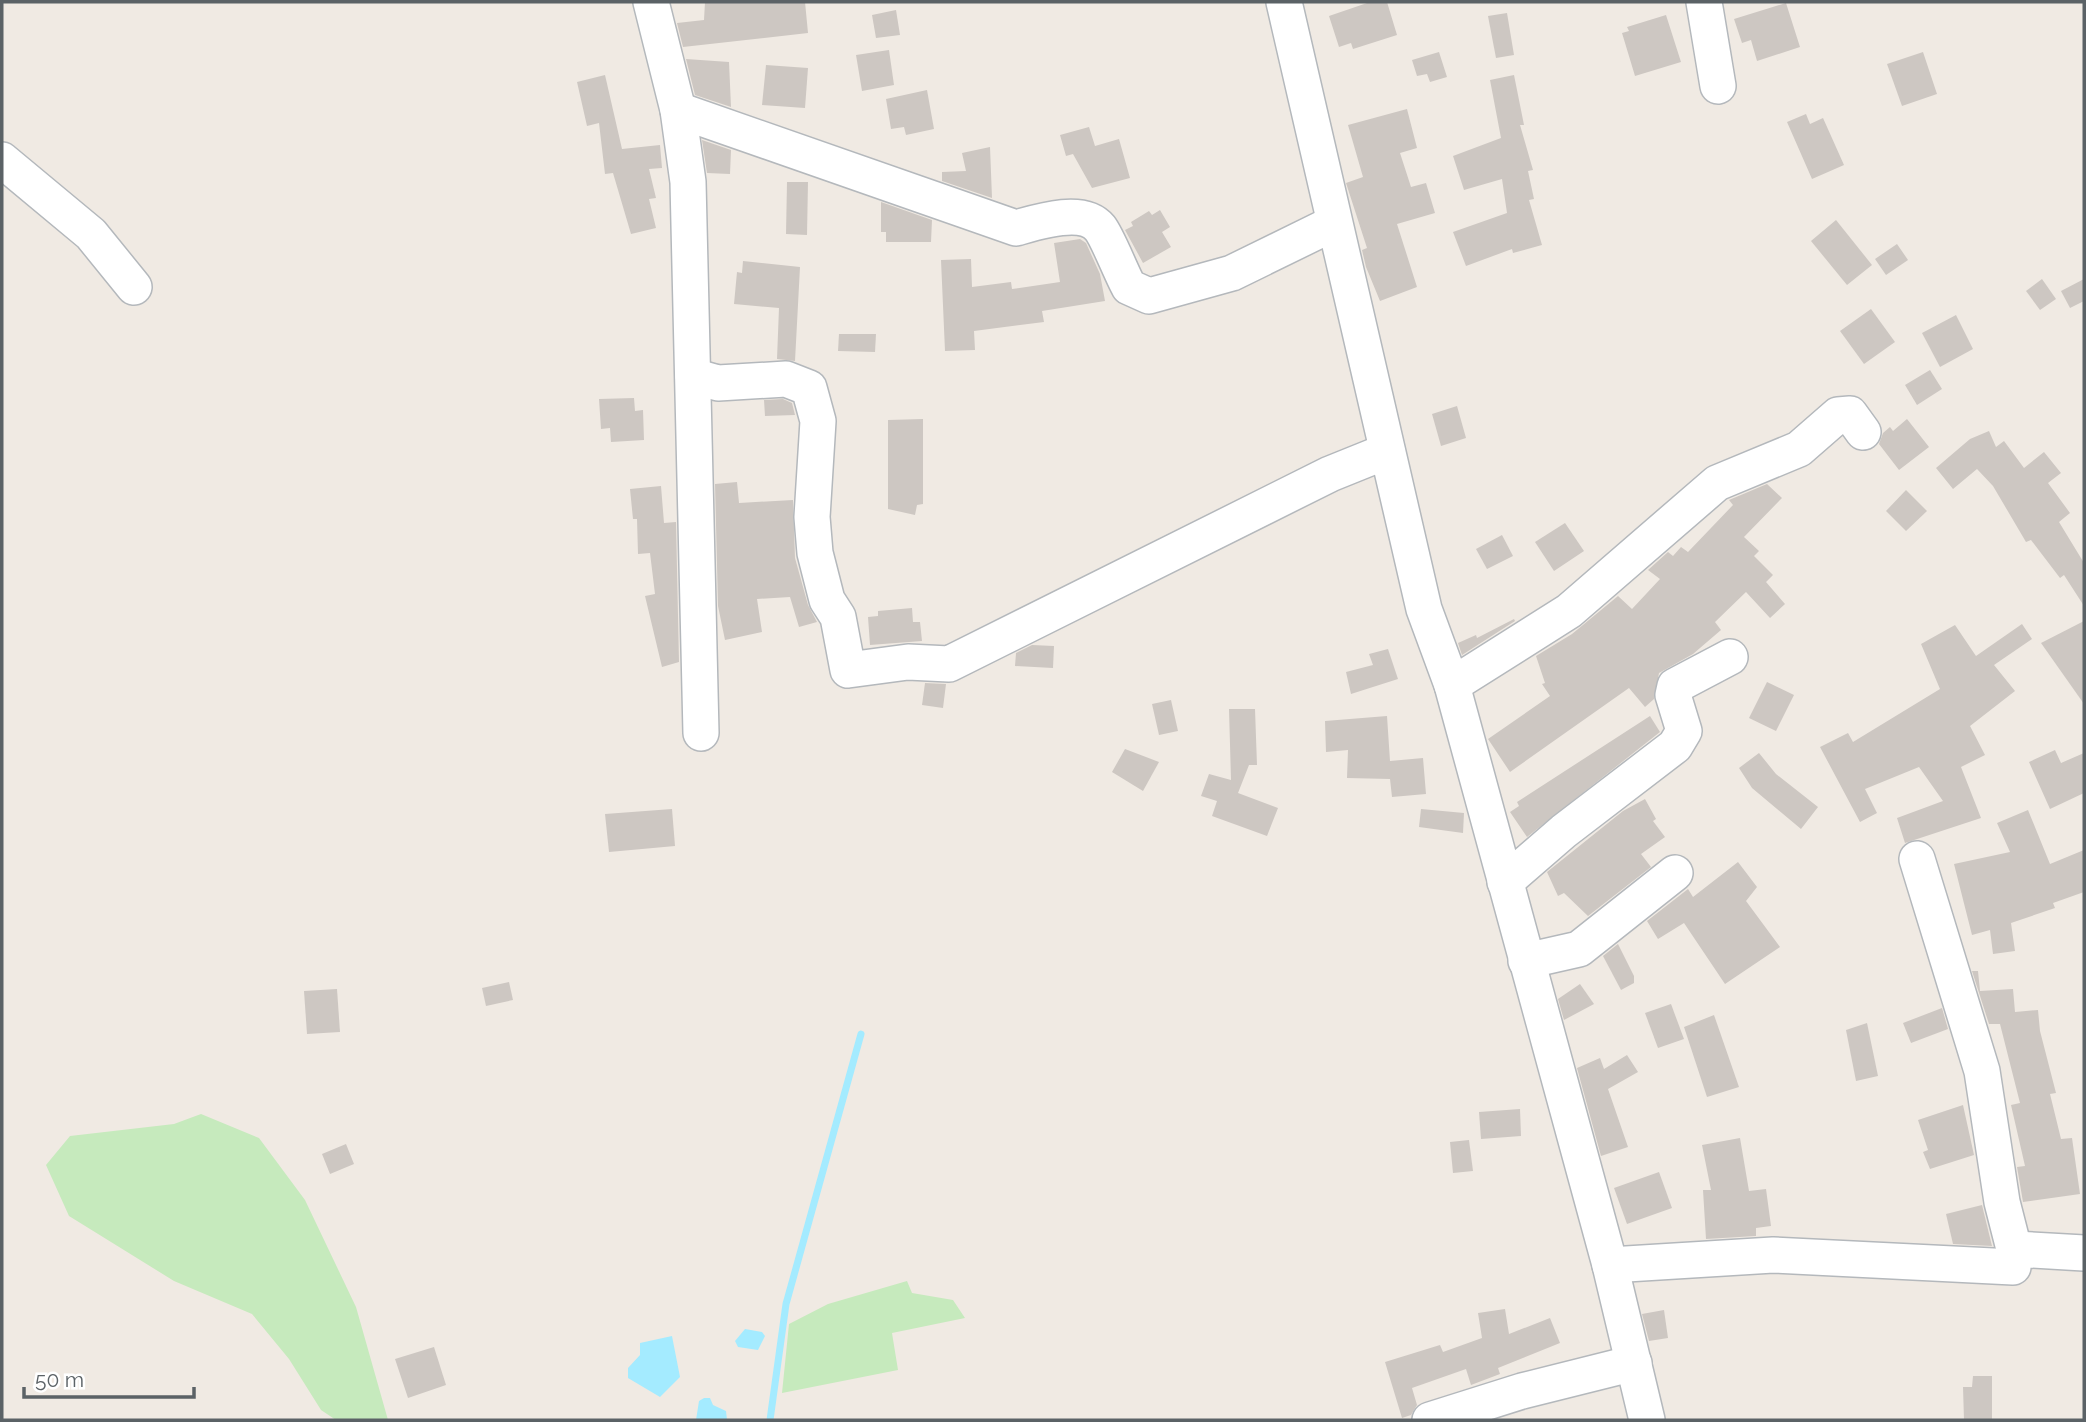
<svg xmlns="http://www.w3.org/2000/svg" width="2086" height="1422" viewBox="0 0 2086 1422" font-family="Raleway,sans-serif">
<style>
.green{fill:#c6eabd}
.water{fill:#a4ebff}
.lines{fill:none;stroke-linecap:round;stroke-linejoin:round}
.stream{stroke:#a4ebff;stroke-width:7}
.building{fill:#cdc7c2}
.minor-casing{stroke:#b4b8bc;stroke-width:38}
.minor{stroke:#fff;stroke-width:35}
</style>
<rect width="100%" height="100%" fill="#f0eae3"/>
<!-- green -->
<g class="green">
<polygon points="201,1114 259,1138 305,1200 356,1307 388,1420 336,1420 321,1410 289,1359 252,1314 174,1281 69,1216 46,1165 70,1136 174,1124"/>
<polygon points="907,1281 912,1293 953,1300 965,1318 892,1333 898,1370 782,1393 789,1324 828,1304"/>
</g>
<!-- water -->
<g class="water">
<polygon points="745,1329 762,1332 765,1336 758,1350 738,1347 735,1341"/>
<polygon points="672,1336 680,1377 660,1397 628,1378 628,1368 640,1355 640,1343"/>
<polygon points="704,1398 710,1398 713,1405 726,1411 727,1420 696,1420 699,1401"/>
</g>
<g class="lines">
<!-- stream -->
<polyline class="stream" points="770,1420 786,1304 861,1034"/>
</g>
<!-- building -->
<g class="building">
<polygon points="705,2 805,2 808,33 683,47 677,23 704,20"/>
<polygon points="1370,2 1387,2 1397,35 1353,49 1351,43 1339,47 1329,16"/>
<polygon points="1786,3 1800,47 1757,61 1751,40 1742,43 1734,19"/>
<polygon points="896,10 900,35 876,38 872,15"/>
<polygon points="1507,13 1514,55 1496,58 1488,16"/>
<polygon points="1666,15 1681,62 1635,76 1622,33 1629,31 1627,27"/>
<polygon points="889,50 894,85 862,91 856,55"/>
<polygon points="1439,52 1447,77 1430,82 1427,74 1417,76 1412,60"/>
<polygon points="1923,52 1937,94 1902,106 1887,64"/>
<polygon points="686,59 729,62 731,107 695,95"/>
<polygon points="766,65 808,68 805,108 762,105"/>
<polygon points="605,75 622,149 660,145 662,168 649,169 656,198 649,199 656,228 631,234 613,173 605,174 599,123 587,126 577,82"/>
<polygon points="1514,75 1524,125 1520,125 1533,170 1528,171 1534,199 1529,200 1542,245 1513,253 1512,249 1466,266 1453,232 1507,213 1502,179 1464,190 1453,156 1501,138 1490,80"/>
<polygon points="927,90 934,129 906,135 904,127 891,129 886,99"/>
<polygon points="1407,109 1417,148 1400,153 1411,187 1426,183 1435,213 1397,224 1417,287 1380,301 1366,267 1362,250 1367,248 1346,183 1363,177 1348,125"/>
<polygon points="1806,114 1810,124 1823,118 1844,165 1812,179 1787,122"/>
<polygon points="1089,127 1095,146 1119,139 1130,178 1092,188 1073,154 1066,156 1060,135"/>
<polygon points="702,140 731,150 730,174 707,173"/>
<polygon points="990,147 992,198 942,181 942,172 966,171 962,153"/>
<polygon points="787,182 808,182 807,235 786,234"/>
<polygon points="881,202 932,220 931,242 886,242 886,232 881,232"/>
<polygon points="1160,210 1170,227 1162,232 1171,247 1143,263 1125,230 1133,226 1131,222 1149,211 1152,215"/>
<polygon points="1836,220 1872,265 1847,285 1811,241"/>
<polygon points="1080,239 1086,243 1100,274 1105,301 1042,311 1044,322 974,331 975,350 945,351 941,260 971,259 972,287 1011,282 1012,289 1060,282 1054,243"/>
<polygon points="1897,244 1908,260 1886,275 1875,259"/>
<polygon points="743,261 800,267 795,361 777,359 779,308 734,304 737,272 742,273"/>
<polygon points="2042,279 2056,299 2040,310 2026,291"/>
<polygon points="2084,279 2084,301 2070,308 2061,291"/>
<polygon points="1871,309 1895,342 1864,364 1840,331"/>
<polygon points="1956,315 1973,349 1940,367 1922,333"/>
<polygon points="839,334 876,334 875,352 838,351"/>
<polygon points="1930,370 1942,389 1917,405 1905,385"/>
<polygon points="634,398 635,411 643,410 644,440 611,442 610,428 601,429 599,399"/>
<polygon points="783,399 792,403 795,415 765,416 764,400"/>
<polygon points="1457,406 1466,438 1441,446 1432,414"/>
<polygon points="923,419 923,504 917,505 915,515 888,509 888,420"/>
<polygon points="1907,419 1929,447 1899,470 1879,444 1883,433 1890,427 1893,431"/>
<polygon points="1989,431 1996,447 2004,441 2024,468 2044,452 2061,473 2048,483 2070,513 2059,522 2084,563 2084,606 2064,575 2060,578 2031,540 2026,542 1993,486 1977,469 1953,489 1936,468 1970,439"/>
<polygon points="737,482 739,503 793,500 795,558 808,605 817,622 799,627 790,597 757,599 762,632 725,640 718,606 715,484"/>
<polygon points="1767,484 1782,498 1744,537 1759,551 1754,556 1773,575 1766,582 1785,604 1770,618 1746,592 1715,622 1721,630 1693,654 1659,673 1654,699 1645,707 1629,688 1510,772 1488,739 1550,696 1542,684 1545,683 1536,656 1572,634 1618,596 1632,609 1660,579 1648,570 1668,552 1673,556 1681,547 1688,552 1733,505 1729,500"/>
<polygon points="661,486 664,523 676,522 679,662 662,667 645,596 655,594 650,553 638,554 637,519 633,519 630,489"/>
<polygon points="1906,490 1927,511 1906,531 1886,511"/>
<polygon points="1565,523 1584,551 1554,571 1535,542"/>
<polygon points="1502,535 1513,556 1487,569 1476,549"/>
<polygon points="912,608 913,622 920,622 922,641 870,645 868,617 878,616 878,611"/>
<polygon points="1514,619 1515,621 1462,655 1458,643 1476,635 1477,638"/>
<polygon points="2084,621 2084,704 2041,643"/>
<polygon points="2022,624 2032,639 1994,665 2015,691 1970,726 1985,755 1961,767 1981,818 1905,843 1897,818 1943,801 1919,767 1865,789 1877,813 1860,822 1820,747 1848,733 1853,742 1940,689 1921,644 1955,625 1976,656"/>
<polygon points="1032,645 1054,646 1053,668 1015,666 1016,653"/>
<polygon points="1388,649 1398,679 1351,694 1346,672 1373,665 1369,654"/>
<polygon points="1767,682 1794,695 1776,731 1749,718"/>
<polygon points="925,683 946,684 943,708 922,705"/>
<polygon points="1171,700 1178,731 1159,735 1152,704"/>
<polygon points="1229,709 1255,709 1257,765 1249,765 1238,793 1278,808 1267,836 1212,816 1217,801 1201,796 1209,774 1231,780"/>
<polygon points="1387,716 1390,761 1423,758 1426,794 1392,797 1390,779 1347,778 1348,750 1326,752 1325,721"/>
<polygon points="1650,716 1660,732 1527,837 1510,812 1519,806 1517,802"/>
<polygon points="1125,749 1159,762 1143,791 1112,772"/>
<polygon points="2055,750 2061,763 2084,753 2084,793 2050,809 2029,762"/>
<polygon points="1759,753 1776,774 1818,807 1801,829 1752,788 1739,768"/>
<polygon points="1645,799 1656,819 1653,821 1665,837 1641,854 1651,867 1588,916 1564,893 1558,896 1547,872 1623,811"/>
<polygon points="672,809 675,846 609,852 605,814"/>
<polygon points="1421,809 1464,813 1463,833 1419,827"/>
<polygon points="2028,810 2050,864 2084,850 2084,892 2053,903 2055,908 2011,923 2015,951 1993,954 1990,930 1972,935 1954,864 2010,852 1997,823"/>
<polygon points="1738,862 1757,887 1746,901 1780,947 1725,984 1684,923 1658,939 1647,921 1688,889 1693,897"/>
<polygon points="1618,944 1634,976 1634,983 1621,990 1603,956"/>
<polygon points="1972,971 1978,971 1980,991 2013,989 2015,1012 2038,1010 2040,1031 2056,1093 2050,1094 2061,1139 2072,1138 2080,1194 2023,1202 2017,1167 2025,1166 2011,1105 2020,1103 2000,1024 1989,1024"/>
<polygon points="509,982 513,1000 486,1006 482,988"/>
<polygon points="1580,984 1594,1004 1564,1020 1558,999"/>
<polygon points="337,989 340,1032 307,1034 304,991"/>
<polygon points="1671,1004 1684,1039 1658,1048 1645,1013"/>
<polygon points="1942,1008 1948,1029 1911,1043 1903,1023"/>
<polygon points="1714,1015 1739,1087 1707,1097 1684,1027"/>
<polygon points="1867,1023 1878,1076 1856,1081 1846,1030"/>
<polygon points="1627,1055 1638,1072 1608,1089 1628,1147 1601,1156 1577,1068 1600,1058 1604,1069"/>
<polygon points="1963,1105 1974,1155 1930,1169 1923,1152 1928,1150 1918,1120"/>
<polygon points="1520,1109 1521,1136 1481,1139 1479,1112"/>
<polygon points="1740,1138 1749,1191 1766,1189 1771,1226 1756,1228 1756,1236 1706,1239 1703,1190 1711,1190 1702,1145"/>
<polygon points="1469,1140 1473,1171 1453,1173 1450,1142"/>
<polygon points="346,1144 354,1164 330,1174 322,1154"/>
<polygon points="1659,1172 1672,1208 1627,1224 1614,1188"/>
<polygon points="1982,1205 1992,1246 1953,1244 1946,1214"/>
<polygon points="1505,1309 1509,1334 1550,1318 1560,1343 1498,1368 1500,1374 1471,1385 1466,1369 1412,1388 1417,1405 1411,1415 1402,1418 1385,1362 1440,1345 1443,1352 1482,1338 1478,1313"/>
<polygon points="1664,1310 1668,1338 1649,1341 1642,1314"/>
<polygon points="434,1347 446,1385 408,1398 395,1359"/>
<polygon points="1973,1376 1992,1376 1992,1420 1964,1420 1963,1387 1972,1387"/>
</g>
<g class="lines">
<!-- minor casing -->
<g class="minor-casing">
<g id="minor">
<polyline points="651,2 678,110 688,182 701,733"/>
<polyline points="1284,2 1424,609 1452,685 1610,1265 1647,1420"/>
<polyline points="1704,2 1718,86"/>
<path d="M 678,110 L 1016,228 C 1037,222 1083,207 1100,228 C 1108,238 1121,273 1129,287 L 1149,296 L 1232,273 L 1334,223"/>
<polyline points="2,160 91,234 134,287"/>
<polyline points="693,376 718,383 786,379 809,388 818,421 812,517 815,553 827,600 838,617 848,670 908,662 949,664 1330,474 1387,451"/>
<polyline points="1452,685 1569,611 1717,483 1799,449 1838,415 1850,414 1863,432"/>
<polyline points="1917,859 1982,1071 2002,1202 2014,1249"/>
<polyline points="1505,882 1564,831 1675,746 1684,731 1673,695 1675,686 1730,657"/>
<polyline points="1526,961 1579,949 1675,873"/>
<polyline points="1610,1265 1773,1255 2013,1267 2014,1249 2084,1253"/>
<polyline points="1430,1420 1522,1391 1634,1363"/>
</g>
</g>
<!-- minor -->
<use href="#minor" class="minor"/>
</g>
<!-- border -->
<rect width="2086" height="1422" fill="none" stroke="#5b6266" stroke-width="7"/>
<!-- scale -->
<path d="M24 1387v10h170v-10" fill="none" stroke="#5b6266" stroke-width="3.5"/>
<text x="35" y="1387" font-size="21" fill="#5b6266" stroke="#ffffff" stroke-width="5" paint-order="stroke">50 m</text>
</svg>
